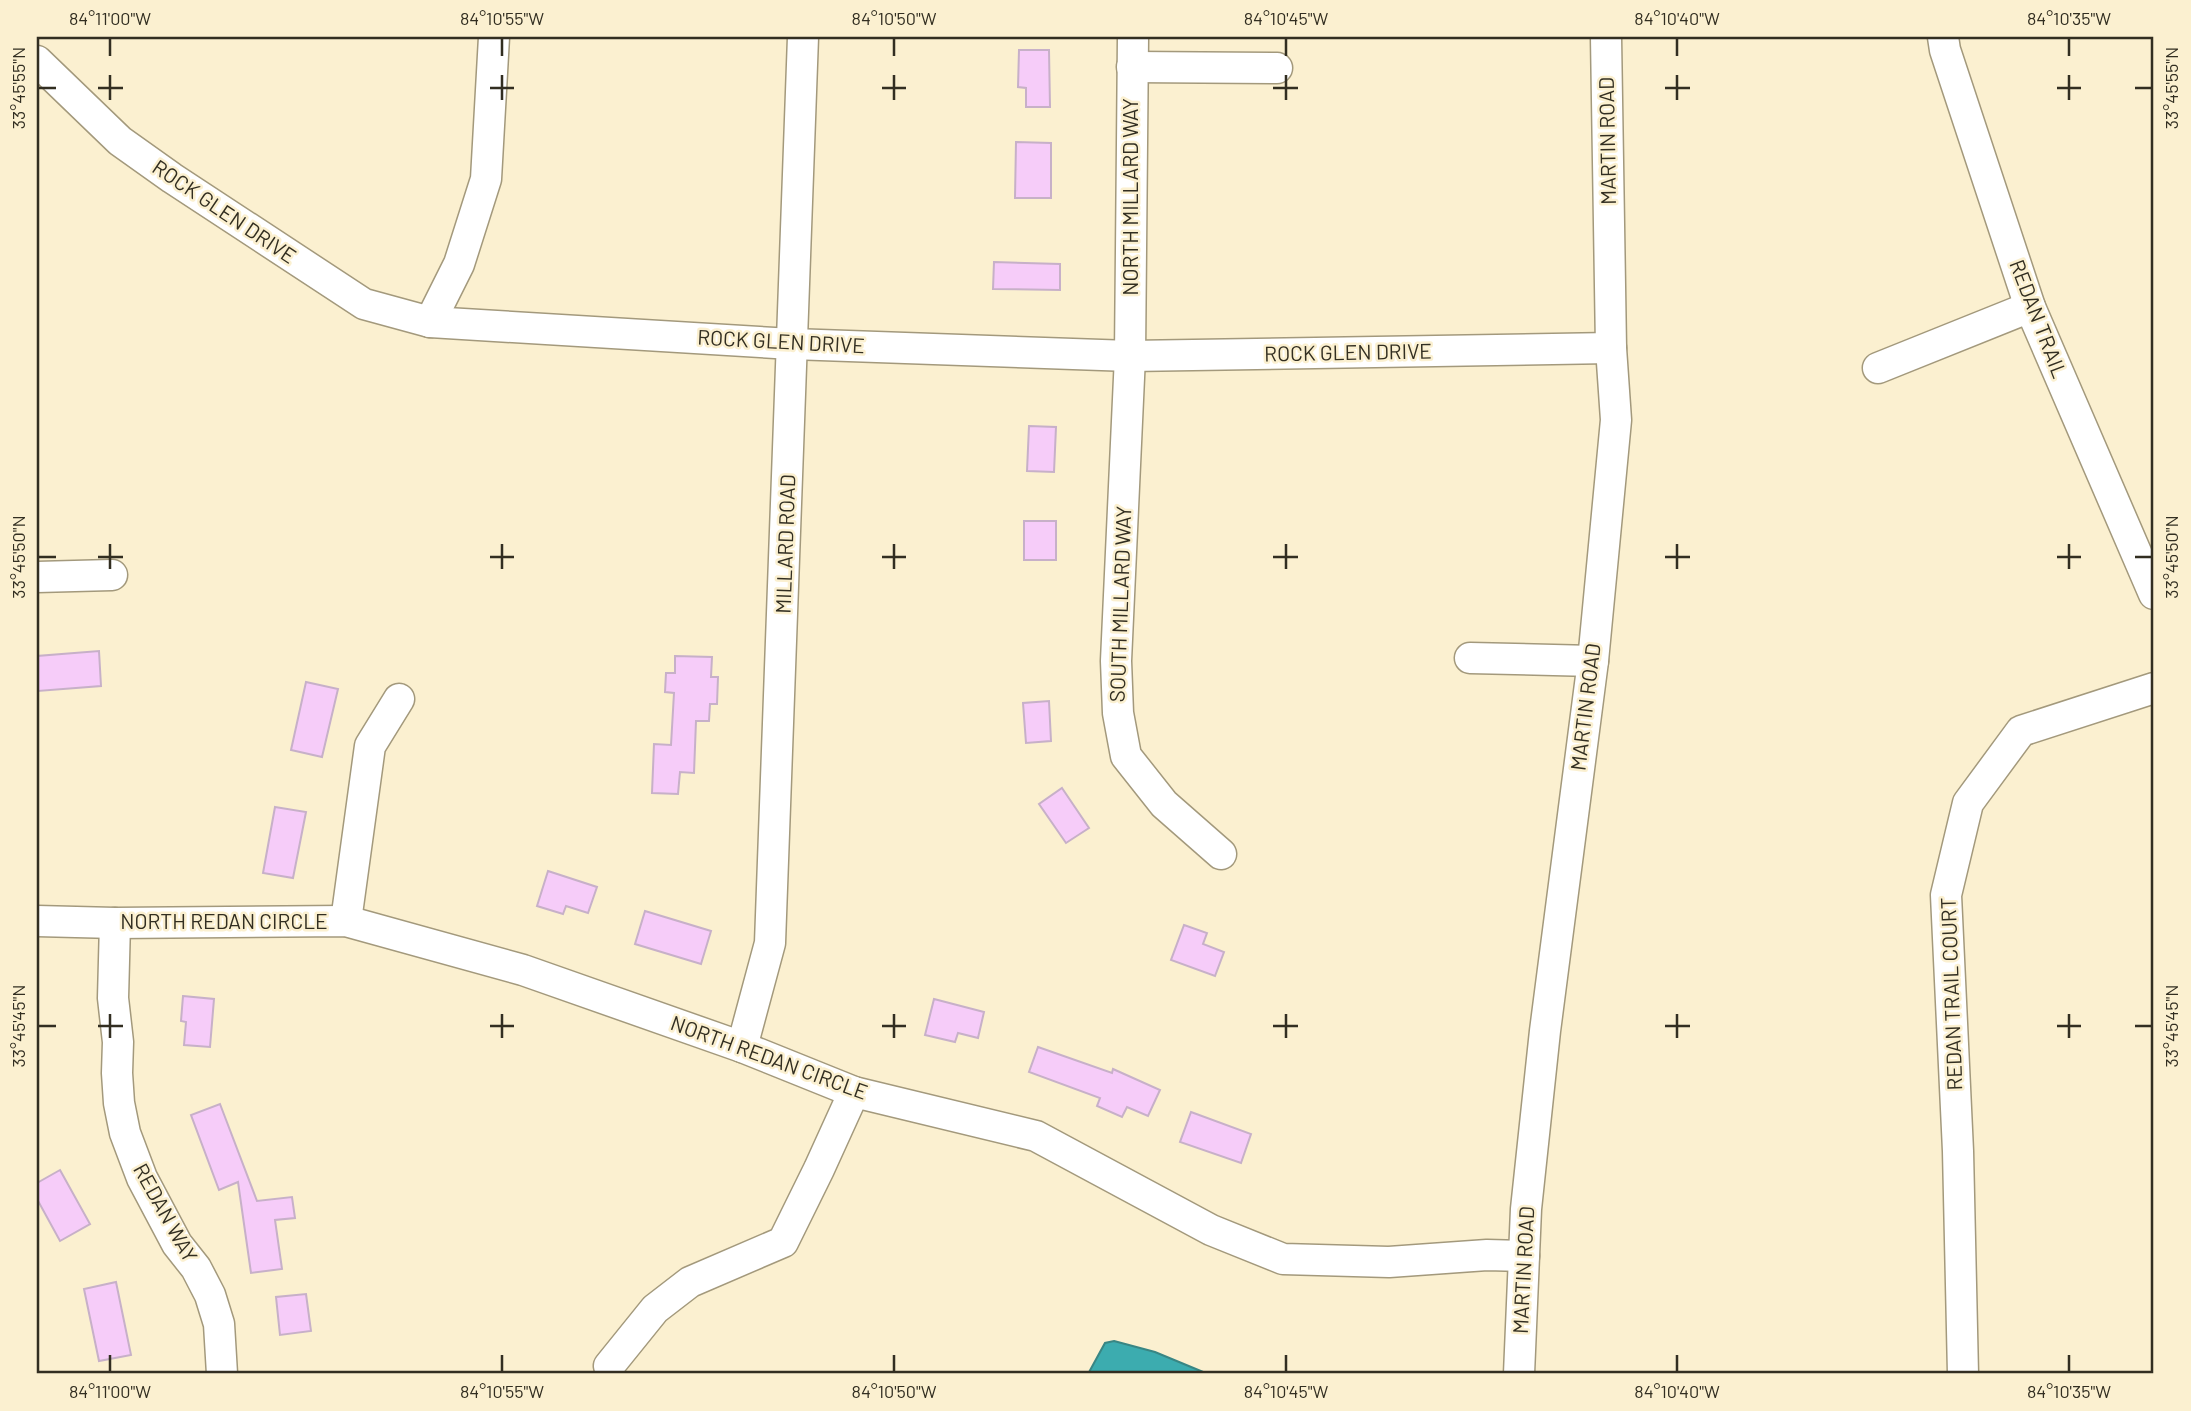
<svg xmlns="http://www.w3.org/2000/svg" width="2191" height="1411" viewBox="0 0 2191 1411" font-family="Barlow,sans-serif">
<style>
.water{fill:#3cacaf;stroke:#398684;stroke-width:2}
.building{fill:#f6ccf9;stroke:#c7b0c8;stroke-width:2}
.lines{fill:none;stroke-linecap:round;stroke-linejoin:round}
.minor-casing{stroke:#a3997c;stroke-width:33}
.minor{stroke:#fff;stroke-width:30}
.ticks{fill:none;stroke:#322e21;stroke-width:2.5}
.labels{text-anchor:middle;stroke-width:5;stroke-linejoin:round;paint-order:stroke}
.street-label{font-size:21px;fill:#322e21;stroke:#fbf0d0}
.neatline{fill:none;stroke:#322e21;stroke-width:2.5}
.ticks-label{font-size:18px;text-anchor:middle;fill:#322e21}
</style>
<rect width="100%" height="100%" fill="#fbf0d0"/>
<!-- water -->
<polygon class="water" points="1114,1341 1155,1352 1208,1374 1088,1374 1105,1343"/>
<!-- building -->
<g class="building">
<polygon points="1019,50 1049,50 1050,107 1026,107 1026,88 1018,87"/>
<polygon points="1016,142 1051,143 1051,198 1015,198"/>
<polygon points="994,262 1060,264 1060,290 993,289"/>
<polygon points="1029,426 1056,427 1054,472 1027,471"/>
<rect x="1024" y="521" width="32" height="39"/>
<polygon points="99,651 101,686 38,691 37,656"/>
<polygon points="675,656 712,657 711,677 718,677 717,704 710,704 709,721 696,721 694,773 680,772 678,794 652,793 654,744 671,745 674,693 665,692 666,673 675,673"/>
<polygon points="306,682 338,689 322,757 291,750"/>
<polygon points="1049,701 1051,741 1026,743 1023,703"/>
<polygon points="1062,788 1089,828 1066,843 1039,804"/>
<polygon points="275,807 306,812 293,878 263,873"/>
<polygon points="548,871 597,887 588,913 566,906 563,914 537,906"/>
<polygon points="645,911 711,931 701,964 635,944"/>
<polygon points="1184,925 1207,933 1203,944 1224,952 1215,976 1171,960"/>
<polygon points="183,996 214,999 210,1047 184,1045 186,1022 181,1021"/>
<polygon points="934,999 984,1012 978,1038 958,1033 955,1042 925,1035"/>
<polygon points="1038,1047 1112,1073 1113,1069 1160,1090 1148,1116 1127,1107 1122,1117 1097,1106 1100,1098 1029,1072"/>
<polygon points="220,1104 257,1201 292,1197 295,1218 275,1220 282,1269 251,1273 238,1182 219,1190 191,1115"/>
<polygon points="1191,1112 1251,1134 1241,1163 1180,1142"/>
<polygon points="60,1170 90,1224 60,1241 37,1199 37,1183"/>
<polygon points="116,1282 131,1355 99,1361 84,1289"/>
<polygon points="306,1294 311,1331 280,1335 276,1297"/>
</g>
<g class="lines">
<!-- minor casing -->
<g class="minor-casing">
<g id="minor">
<polyline points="1133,37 1130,356 1116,661 1118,713 1126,756 1164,804 1221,854"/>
<polyline points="1943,37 1945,50 2030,307 2154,594"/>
<polyline points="37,61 120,141 172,178 364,304 430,322 792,344 1130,356 1611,348"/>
<polyline points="1132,67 1277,68"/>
<polyline points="430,322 459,264 486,179 494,37"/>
<polyline points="1878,368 2030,307"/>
<polyline points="37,577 112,575"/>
<polyline points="1470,658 1593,661"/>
<polyline points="37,921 115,923 346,921 523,970 742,1047 854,1092 1036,1136 1211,1230 1283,1259 1389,1262 1487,1255 1524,1256"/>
<polyline points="346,921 370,746 399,699"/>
<polyline points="115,923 113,998 118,1042 117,1073 119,1103 125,1133 142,1178 177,1244 196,1268 210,1295 219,1324 222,1374"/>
<polyline points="742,1047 770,943 803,37"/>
<polyline points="609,1366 655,1309 690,1282 783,1242 819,1169 854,1092"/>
<polyline points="1519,1374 1526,1209 1545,1031 1593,661 1616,420 1611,348 1606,37"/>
<polyline points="1963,1374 1958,1151 1946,895 1968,803 2021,731 2154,688"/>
</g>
</g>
<!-- minor -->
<use href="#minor" class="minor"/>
</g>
<!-- ticks -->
<path class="ticks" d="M 110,38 L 110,56M 502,38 L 502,56M 894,38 L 894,56M 1286,38 L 1286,56M 1677,38 L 1677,56M 2069,38 L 2069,56M 110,75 L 110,100M 502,75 L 502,100M 894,75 L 894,100M 1286,75 L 1286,100M 1677,75 L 1677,100M 2069,75 L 2069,100M 38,88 L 56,88M 98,88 L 123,88M 490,88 L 514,88M 882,88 L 906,88M 1273,88 L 1298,88M 1665,88 L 1690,88M 2057,88 L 2081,88M 2135,88 L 2152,88M 110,544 L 110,569M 502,544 L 502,569M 894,544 L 894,569M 1286,544 L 1286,569M 1677,544 L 1677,569M 2069,544 L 2069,569M 38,557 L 56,557M 98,557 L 123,557M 490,557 L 514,557M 882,557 L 906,557M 1273,557 L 1298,557M 1665,557 L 1690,557M 2057,557 L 2081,557M 2135,557 L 2152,557M 110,1014 L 110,1038M 502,1014 L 502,1038M 894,1014 L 894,1038M 1286,1014 L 1286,1038M 1677,1014 L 1677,1038M 2069,1014 L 2069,1038M 38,1026 L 56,1026M 98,1026 L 123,1026M 490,1026 L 514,1026M 882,1026 L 906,1026M 1273,1026 L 1298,1026M 1665,1026 L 1690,1026M 2057,1026 L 2081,1026M 2135,1026 L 2152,1026M 110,1355 L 110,1372M 502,1355 L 502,1372M 894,1355 L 894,1372M 1286,1355 L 1286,1372M 1677,1355 L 1677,1372M 2069,1355 L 2069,1372"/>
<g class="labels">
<!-- street labels -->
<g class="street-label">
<text transform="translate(1608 141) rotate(-91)" y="7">MARTIN ROAD</text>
<text transform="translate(1131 197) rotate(-90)" y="7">NORTH MILLARD WAY</text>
<text transform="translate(224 212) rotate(34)" y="7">ROCK GLEN DRIVE</text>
<text transform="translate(2038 319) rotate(69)" y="7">REDAN TRAIL</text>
<text transform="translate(781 342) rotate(3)" y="7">ROCK GLEN DRIVE</text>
<text transform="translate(1348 353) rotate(-1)" y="7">ROCK GLEN DRIVE</text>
<text transform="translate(786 544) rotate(-88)" y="7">MILLARD ROAD</text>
<text transform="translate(1121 604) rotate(-88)" y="7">SOUTH MILLARD WAY</text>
<text transform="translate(1586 707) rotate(-83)" y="7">MARTIN ROAD</text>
<text x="224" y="929">NORTH REDAN CIRCLE</text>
<text transform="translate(1952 994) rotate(-92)" y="7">REDAN TRAIL COURT</text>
<text transform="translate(769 1058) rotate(20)" y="7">NORTH REDAN CIRCLE</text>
<text transform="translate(165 1213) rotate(61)" y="7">REDAN WAY</text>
<text transform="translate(1524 1270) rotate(-87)" y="7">MARTIN ROAD</text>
</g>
</g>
<!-- border -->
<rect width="2191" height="1411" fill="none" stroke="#fbf0d0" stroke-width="77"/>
<rect x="38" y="38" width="2114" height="1334" class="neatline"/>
<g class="ticks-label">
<text x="110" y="25">84°11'00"W</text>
<text x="502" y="25">84°10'55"W</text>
<text x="894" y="25">84°10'50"W</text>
<text x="1286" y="25">84°10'45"W</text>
<text x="1677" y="25">84°10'40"W</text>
<text x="2069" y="25">84°10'35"W</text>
<text transform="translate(19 88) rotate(-90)" y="6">33°45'55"N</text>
<text transform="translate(2172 88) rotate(-90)" y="6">33°45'55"N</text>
<text transform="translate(19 557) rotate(-90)" y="6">33°45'50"N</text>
<text transform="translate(2172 557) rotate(-90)" y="6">33°45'50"N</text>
<text transform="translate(19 1026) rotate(-90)" y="6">33°45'45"N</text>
<text transform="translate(2172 1026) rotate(-90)" y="6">33°45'45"N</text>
<text x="110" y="1398">84°11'00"W</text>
<text x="502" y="1398">84°10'55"W</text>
<text x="894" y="1398">84°10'50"W</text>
<text x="1286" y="1398">84°10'45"W</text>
<text x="1677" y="1398">84°10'40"W</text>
<text x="2069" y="1398">84°10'35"W</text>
</g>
</svg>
